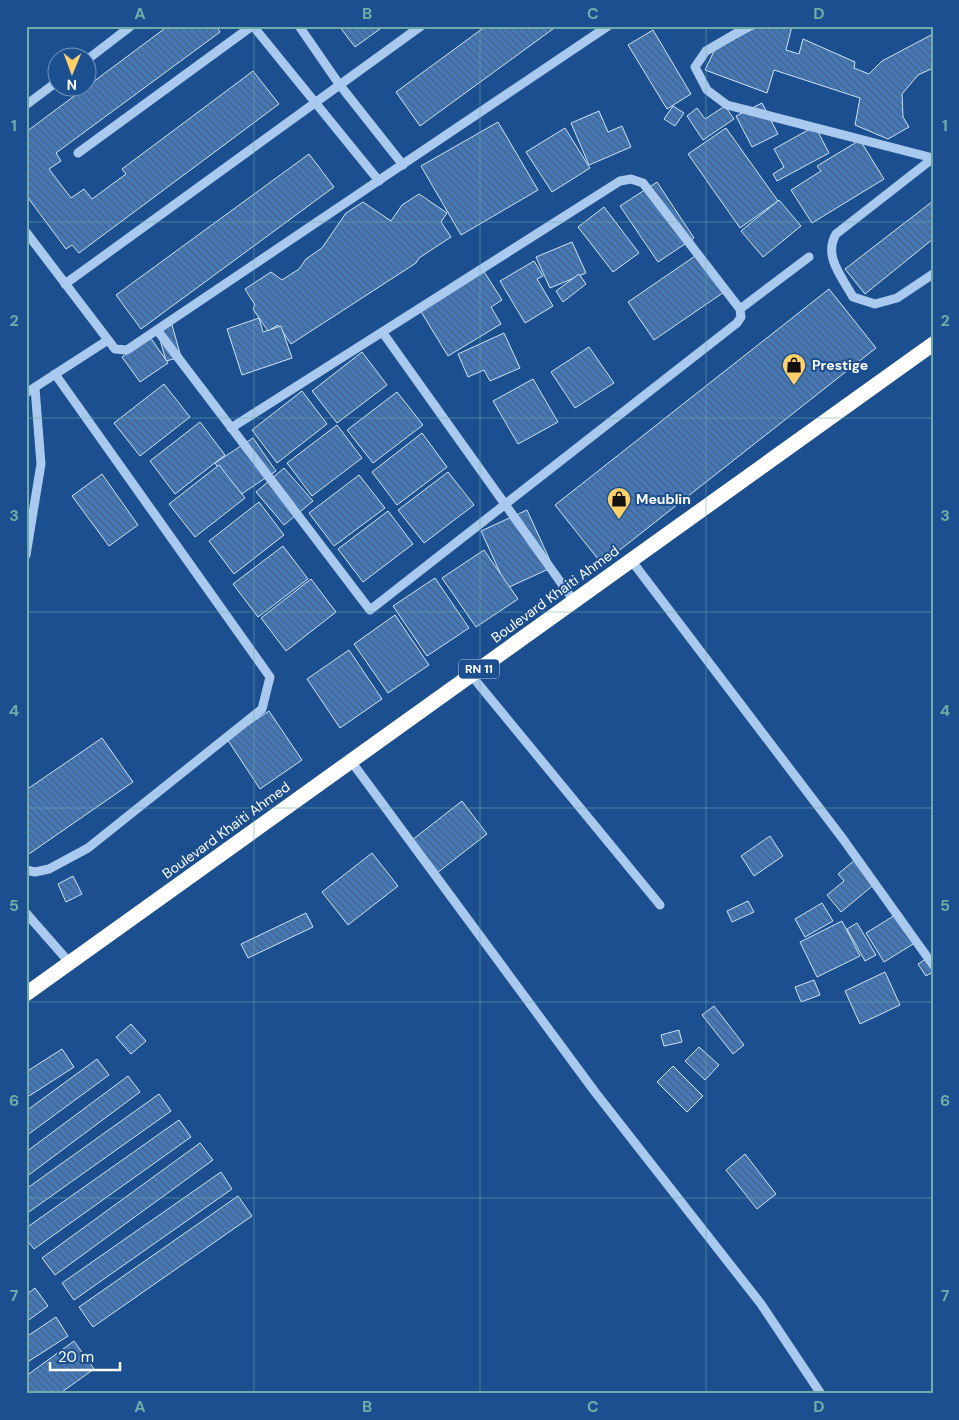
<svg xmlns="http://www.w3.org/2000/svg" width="959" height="1420" viewBox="0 0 959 1420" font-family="'DM Sans',sans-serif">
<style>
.building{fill:url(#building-back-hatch);stroke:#cfe3fa}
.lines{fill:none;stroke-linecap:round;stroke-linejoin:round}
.minor{stroke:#a9c9ee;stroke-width:9}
.highway{stroke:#fff;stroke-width:15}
.grid{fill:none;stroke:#6fada8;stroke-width:1;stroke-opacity:0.55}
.labels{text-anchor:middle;stroke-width:4;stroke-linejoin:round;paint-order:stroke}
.shield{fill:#1b4f8f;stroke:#bbcadd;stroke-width:1}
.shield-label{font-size:12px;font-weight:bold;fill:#fff}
.poi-label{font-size:14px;font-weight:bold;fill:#fff;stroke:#1b4f8f;text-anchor:start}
.street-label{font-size:14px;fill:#fff;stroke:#1b4f8f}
.neatline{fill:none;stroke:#6fada8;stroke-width:2}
.grid-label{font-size:16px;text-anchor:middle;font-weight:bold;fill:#6fada8}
</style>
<defs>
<pattern id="building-back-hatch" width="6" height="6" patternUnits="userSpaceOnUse" patternTransform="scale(1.25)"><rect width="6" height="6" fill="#4478b7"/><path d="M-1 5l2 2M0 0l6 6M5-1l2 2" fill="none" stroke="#486282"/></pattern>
</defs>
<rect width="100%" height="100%" fill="#1b4f8f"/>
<!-- building -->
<g class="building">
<polygon points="168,26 216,26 220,32 56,153 61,161 49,169 71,198 84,189 92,199 126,174 122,169 253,71 279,104 79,253 72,245 66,249 26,195 26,132"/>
<polygon points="339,26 384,26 355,47"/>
<polygon points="486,26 557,26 420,126 396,92"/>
<polygon points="759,26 792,26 786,50 799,54 803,39 855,62 854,68 869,74 882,61 933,34 933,68 918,75 902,94 903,117 909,127 888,139 855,125 860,98 774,70 767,93 705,70 715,49"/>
<polygon points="653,30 691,94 667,109 628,45"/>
<polygon points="762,103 778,134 752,147 736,116"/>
<polygon points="673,106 684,113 675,126 664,119"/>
<polygon points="725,106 734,119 703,140 687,116 697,108 705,119"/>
<polygon points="599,111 608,132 622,126 631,147 589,165 571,123"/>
<polygon points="498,122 538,190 461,235 421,166"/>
<polygon points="815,126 829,153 777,181 773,174 784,167 774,149"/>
<polygon points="565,128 590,168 552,192 526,152"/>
<polygon points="726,128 778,201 740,228 688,154"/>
<polygon points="860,140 884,179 812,223 791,190 821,171 817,166"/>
<polygon points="309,154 334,187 141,329 116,295"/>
<polygon points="657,182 694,238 658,262 620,206"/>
<polygon points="419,194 447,213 441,222 451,237 419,258 416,263 291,344 278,325 268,331 253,309 255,305 245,289 271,272 282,280 299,269 306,259 322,248 346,213 363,202 391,221 402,205"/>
<polygon points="779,200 801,226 763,257 741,231"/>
<polygon points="933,201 933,239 865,294 845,269"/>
<polygon points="604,207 639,253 613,272 578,227"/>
<polygon points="572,242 586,273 550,288 536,257"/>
<polygon points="698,254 727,290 654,340 628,302"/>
<polygon points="534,261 543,276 537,279 553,306 525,323 500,281"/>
<polygon points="483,270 502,300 491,307 501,324 448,356 420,310"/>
<polygon points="579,274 586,284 563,302 556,291"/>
<polygon points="829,289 876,348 602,564 555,505"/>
<polygon points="259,318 263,332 281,326 292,358 242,375 227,329"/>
<polygon points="172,325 181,357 166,361 157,329"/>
<polygon points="504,333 520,368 490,381 484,370 468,377 458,354"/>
<polygon points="150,337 168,363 140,382 122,357"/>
<polygon points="589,347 614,383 575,408 551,372"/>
<polygon points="362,352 387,385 337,423 312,391"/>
<polygon points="533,379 558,422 518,444 493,401"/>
<polygon points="164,384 190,417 140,456 114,423"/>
<polygon points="302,391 327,424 277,463 252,430"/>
<polygon points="397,392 423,425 373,463 347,430"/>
<polygon points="200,422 225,455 175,494 150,461"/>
<polygon points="337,425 362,458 312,496 287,463"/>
<polygon points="422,433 447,467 397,505 372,472"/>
<polygon points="253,438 276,471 237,497 215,463"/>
<polygon points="219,465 245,498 195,537 169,504"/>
<polygon points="284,468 313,501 284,525 256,492"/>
<polygon points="448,472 474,505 424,543 398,510"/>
<polygon points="102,474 138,525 109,546 72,496"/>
<polygon points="359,475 385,508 334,546 309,513"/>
<polygon points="259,502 284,535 234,574 209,541"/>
<polygon points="527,510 553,567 507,588 481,531"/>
<polygon points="388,511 413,544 363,582 338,549"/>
<polygon points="283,546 308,579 258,617 233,584"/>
<polygon points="484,550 518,599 476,627 442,578"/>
<polygon points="435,578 469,628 427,656 393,606"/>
<polygon points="311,579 336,612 286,651 261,618"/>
<polygon points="395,615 429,665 388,693 354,644"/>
<polygon points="349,650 382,699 340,728 307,679"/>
<polygon points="269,711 302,760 260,789 227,739"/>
<polygon points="102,738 133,782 26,856 26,790"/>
<polygon points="462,801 487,834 437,873 412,840"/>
<polygon points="770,836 783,856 754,876 741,856"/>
<polygon points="372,853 398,886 348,925 322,892"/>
<polygon points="856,859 876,883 841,912 827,895 844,881 838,874"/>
<polygon points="73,876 82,894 66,902 58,884"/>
<polygon points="748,901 754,912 732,922 727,911"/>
<polygon points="822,903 833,921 805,937 795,919"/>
<polygon points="900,912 918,941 884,962 866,933"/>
<polygon points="306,913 313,927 248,958 241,944"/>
<polygon points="842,921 860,956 817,977 800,942"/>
<polygon points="857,923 876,955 865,961 847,929"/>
<polygon points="932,955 933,972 926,976 918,964"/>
<polygon points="885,972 900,1005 860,1024 845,991"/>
<polygon points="814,980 820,995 801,1002 795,987"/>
<polygon points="714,1006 744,1045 733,1054 702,1015"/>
<polygon points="131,1024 146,1041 131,1054 116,1037"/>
<polygon points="679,1030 682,1042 664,1046 661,1035"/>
<polygon points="699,1047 719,1065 705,1080 685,1061"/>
<polygon points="62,1049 74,1067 26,1098 26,1072"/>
<polygon points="97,1059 109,1075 26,1136 26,1111"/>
<polygon points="673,1066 703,1096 687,1112 657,1082"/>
<polygon points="128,1076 140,1092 26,1177 26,1152"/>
<polygon points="159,1094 171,1111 26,1214 26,1189"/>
<polygon points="179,1120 191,1137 34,1249 26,1239 26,1228"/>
<polygon points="200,1143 213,1160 55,1275 42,1258"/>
<polygon points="745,1154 776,1194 757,1209 726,1170"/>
<polygon points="221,1172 232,1189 74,1300 62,1283"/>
<polygon points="238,1196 252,1216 93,1327 79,1307"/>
<polygon points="35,1288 48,1306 26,1322 26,1295"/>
<polygon points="56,1317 68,1336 26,1363 26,1337"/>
<polygon points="74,1341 94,1369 59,1394 44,1394 42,1391 38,1394 26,1394 26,1376"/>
</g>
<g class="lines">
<!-- minor -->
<g class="minor">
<polyline points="253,26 379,181"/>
<polyline points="299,26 339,84 403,165"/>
<polyline points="749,26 706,51 695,67 707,90 727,105 933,158"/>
<polyline points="88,59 131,26"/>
<polyline points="26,105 58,81"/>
<polyline points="78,153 252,26"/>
<path d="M 932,159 L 836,234 C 823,256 842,277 853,297 L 875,304 L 897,298 L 933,274"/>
<polyline points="26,232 115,349 127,350 608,26"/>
<polyline points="65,284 421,26"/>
<polyline points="740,309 809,257"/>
<polyline points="157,330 370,610 737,323 741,317 740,309 643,183 631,179 620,181 231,428"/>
<polyline points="383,333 574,601"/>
<polyline points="26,393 108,340"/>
<polyline points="26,555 41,464 35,388"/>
<polyline points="631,560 843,839 933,965"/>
<polyline points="471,675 660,905"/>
<polyline points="351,761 595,1092 761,1304 821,1394"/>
<polyline points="26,870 35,872 49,869 88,848 262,709 270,677 55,374"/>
<polyline points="26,913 69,962"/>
</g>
<!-- highway -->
<polyline class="highway" points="26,994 933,344"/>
</g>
<!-- grid -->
<path class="grid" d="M 254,26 L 254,1394M 480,26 L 480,1394M 706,26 L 706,1394M 26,222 L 933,222M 26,418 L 933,418M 26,612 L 933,612M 26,808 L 933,808M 26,1002 L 933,1002M 26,1198 L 933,1198"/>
<!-- icons -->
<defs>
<g id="shop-pin" transform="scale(1.25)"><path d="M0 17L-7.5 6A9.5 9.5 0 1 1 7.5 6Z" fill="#ffd166" stroke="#1b4f8f"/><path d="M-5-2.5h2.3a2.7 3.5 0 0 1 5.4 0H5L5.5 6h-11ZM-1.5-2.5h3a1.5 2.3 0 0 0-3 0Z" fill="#111"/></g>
</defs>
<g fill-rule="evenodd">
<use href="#shop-pin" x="794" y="365"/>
<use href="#shop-pin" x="619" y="499"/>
</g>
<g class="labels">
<!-- shield labels -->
<rect class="shield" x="459" y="659.5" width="40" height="19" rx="4"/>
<g class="shield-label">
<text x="479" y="673">RN 11</text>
</g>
<!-- poi labels -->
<g class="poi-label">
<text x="812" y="370">Prestige</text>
<text x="636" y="504">Meublin</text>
</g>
<!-- street labels -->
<g class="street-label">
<text transform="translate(555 594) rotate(-36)" y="5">Boulevard Khaiti Ahmed</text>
<text transform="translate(226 830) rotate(-36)" y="5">Boulevard Khaiti Ahmed</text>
</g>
</g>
<!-- border -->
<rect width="959" height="1420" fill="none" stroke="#1b4f8f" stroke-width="55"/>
<!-- north arrow -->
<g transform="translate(72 72) rotate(181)"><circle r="24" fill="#1b4f8f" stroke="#7695bc"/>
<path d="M0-4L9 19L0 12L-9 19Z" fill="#ffd166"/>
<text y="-8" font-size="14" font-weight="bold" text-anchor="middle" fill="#ffffff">N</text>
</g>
<!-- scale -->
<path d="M50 1362v8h70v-8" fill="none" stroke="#ffffff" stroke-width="2.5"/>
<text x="58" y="1362" font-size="15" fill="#ffffff" stroke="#1b4f8f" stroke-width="4" paint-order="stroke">20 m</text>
<rect x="28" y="28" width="904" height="1364" class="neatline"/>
<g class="grid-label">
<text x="140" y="19">A</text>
<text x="367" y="19">B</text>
<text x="593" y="19">C</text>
<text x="819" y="19">D</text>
<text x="14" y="131">1</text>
<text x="945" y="131">1</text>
<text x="14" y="326">2</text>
<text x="945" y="326">2</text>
<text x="14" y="521">3</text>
<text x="945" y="521">3</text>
<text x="14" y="716">4</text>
<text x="945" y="716">4</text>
<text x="14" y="911">5</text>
<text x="945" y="911">5</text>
<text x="14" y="1106">6</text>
<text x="945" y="1106">6</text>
<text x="14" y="1301">7</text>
<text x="945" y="1301">7</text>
<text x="140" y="1412">A</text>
<text x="367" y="1412">B</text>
<text x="593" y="1412">C</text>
<text x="819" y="1412">D</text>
</g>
</svg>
